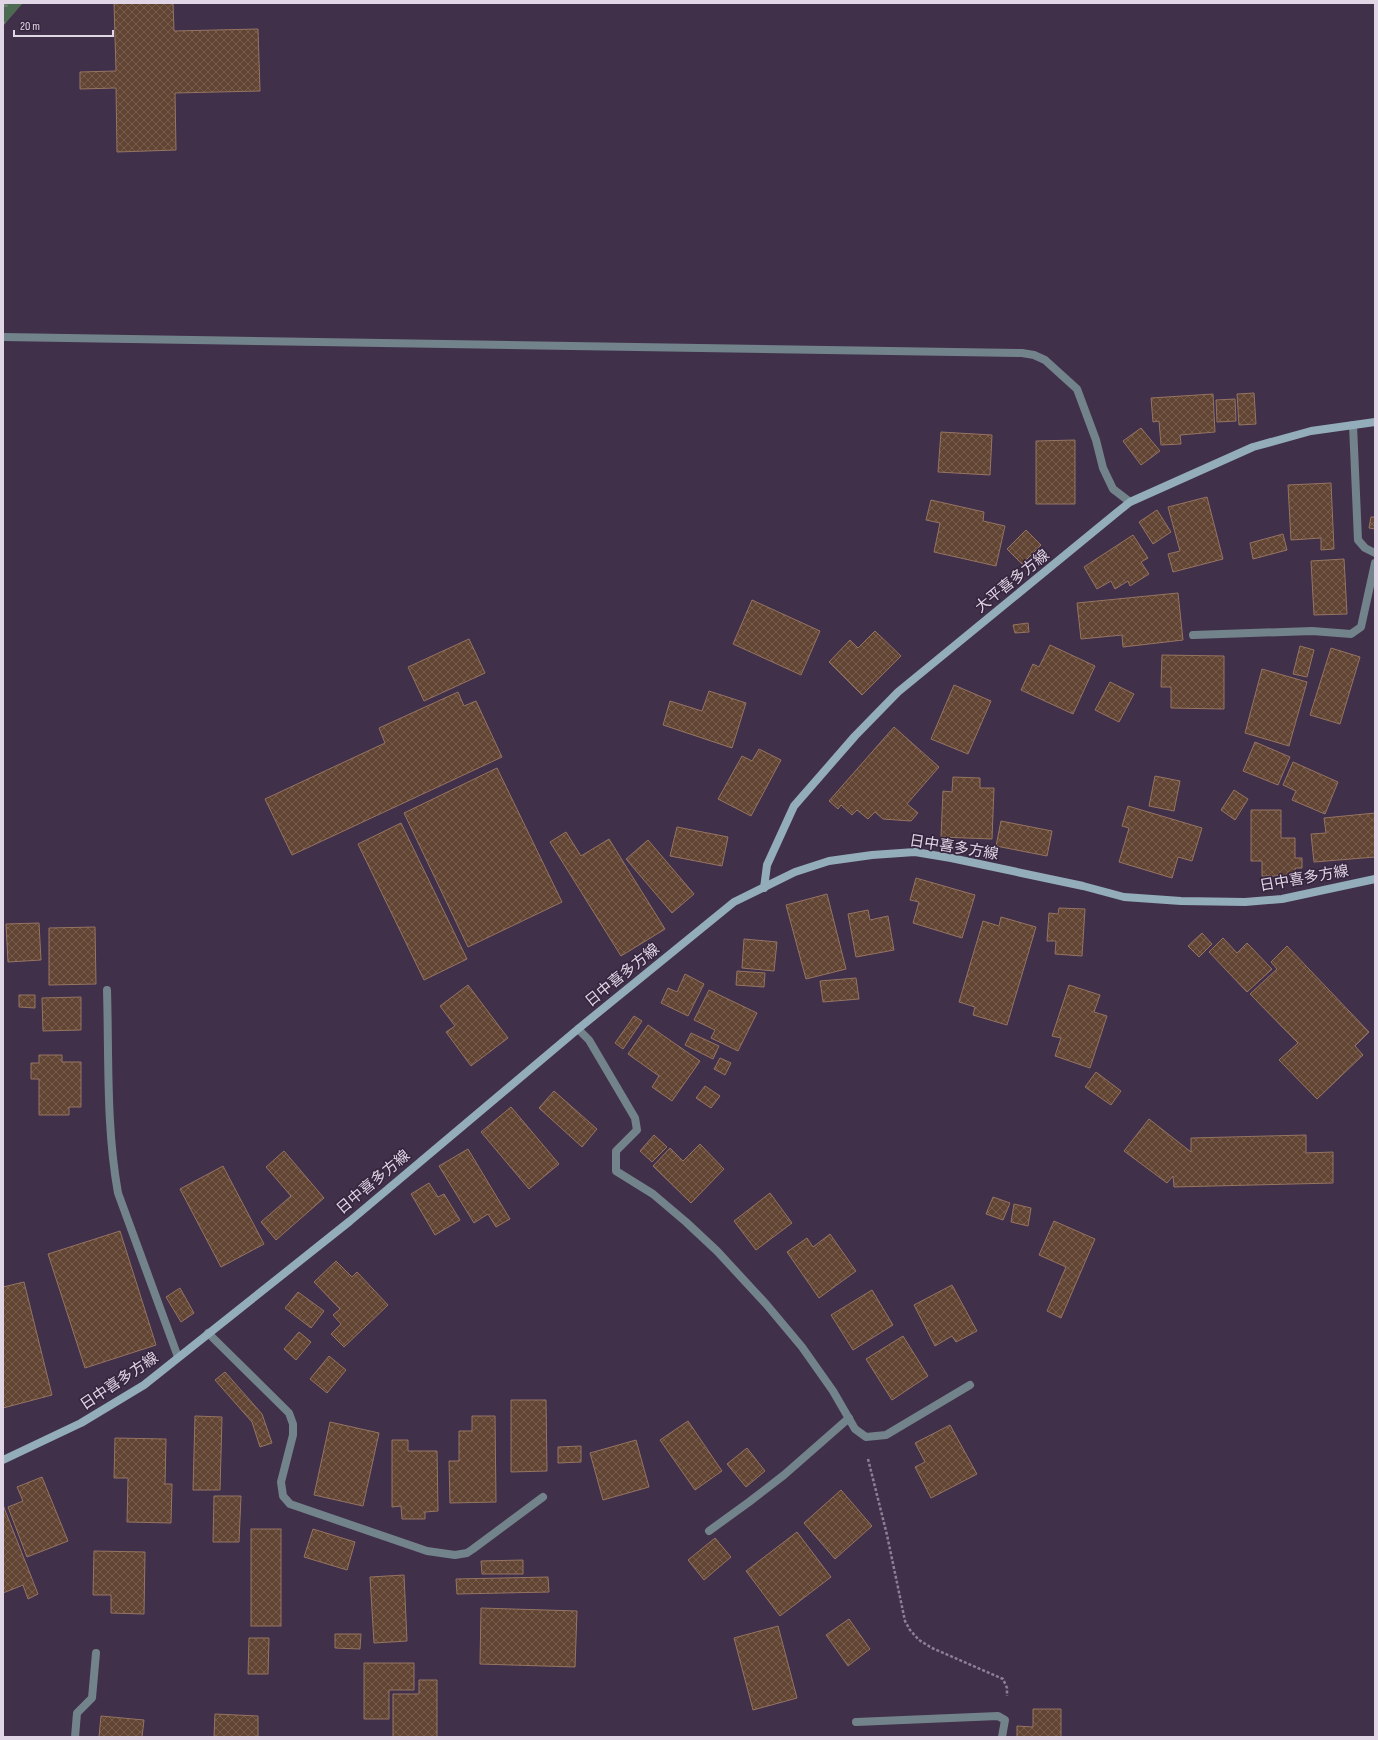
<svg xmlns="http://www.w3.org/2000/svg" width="1378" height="1740" viewBox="0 0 1378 1740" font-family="'Sofia Sans Condensed','Noto Sans JP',sans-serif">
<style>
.forest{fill:url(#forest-firs)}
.building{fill:url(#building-cross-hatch);stroke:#957462}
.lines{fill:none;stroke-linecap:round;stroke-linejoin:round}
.path{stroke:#8d7f94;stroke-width:2.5;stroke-dasharray:3 2;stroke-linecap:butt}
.minor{stroke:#73838b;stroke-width:8}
.secondary{stroke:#93adba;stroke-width:8}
.labels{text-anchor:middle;stroke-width:3.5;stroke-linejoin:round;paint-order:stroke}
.street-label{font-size:15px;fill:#e0d6e6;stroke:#37263f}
</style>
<defs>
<pattern id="forest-firs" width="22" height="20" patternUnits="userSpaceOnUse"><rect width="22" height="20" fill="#4d6a52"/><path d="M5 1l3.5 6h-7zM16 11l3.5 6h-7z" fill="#667f6b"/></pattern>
<pattern id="building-cross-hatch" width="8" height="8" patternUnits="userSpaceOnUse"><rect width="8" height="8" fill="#624433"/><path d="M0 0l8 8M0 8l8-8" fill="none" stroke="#785e51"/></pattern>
</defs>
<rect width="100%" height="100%" fill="#41304a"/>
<!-- forest -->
<polygon class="forest" points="3,3 23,3 3,26"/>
<!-- building -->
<g class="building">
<polygon points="114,3 173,3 174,31 258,29 260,91 175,93 176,150 117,152 116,88 80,89 80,72 116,71"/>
<polygon points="1254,393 1256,424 1239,425 1237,394"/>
<polygon points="1213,394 1215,432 1180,435 1181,444 1161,445 1159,421 1153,422 1151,398"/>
<polygon points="1235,399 1236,421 1217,422 1216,400"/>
<polygon points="1141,428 1160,451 1141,465 1123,441"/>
<polygon points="941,432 992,435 990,475 938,472"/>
<polygon points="1075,440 1075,504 1036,504 1036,441"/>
<polygon points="1331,483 1334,549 1321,550 1321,538 1291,540 1288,485"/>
<polygon points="1207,497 1223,559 1173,572 1168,554 1180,551 1168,507"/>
<polygon points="931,500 984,512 983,521 1005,526 996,566 934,552 940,523 926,520"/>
<polygon points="1157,510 1171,532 1153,544 1139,522"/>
<polygon points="1371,517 1375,517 1375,529 1369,528"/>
<polygon points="1026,530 1041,545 1022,564 1007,549"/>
<polygon points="1283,534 1287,550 1253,559 1250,543"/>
<polygon points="1133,535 1148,558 1141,562 1149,574 1130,586 1128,581 1115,589 1111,581 1097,589 1084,567"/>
<polygon points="1344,559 1347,614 1314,615 1311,561"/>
<polygon points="1178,593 1183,640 1123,647 1122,635 1081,639 1077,603"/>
<polygon points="752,600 820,631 801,675 733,644"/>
<polygon points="1028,623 1029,632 1015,633 1013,625"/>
<polygon points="875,631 901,656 862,695 829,662 850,640 858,648"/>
<polygon points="469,639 485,673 424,701 408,667"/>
<polygon points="1050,645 1095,666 1073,714 1021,690 1033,664 1039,667"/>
<polygon points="1300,646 1314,650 1307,677 1293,674"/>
<polygon points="1331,648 1360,657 1340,724 1310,715"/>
<polygon points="1162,655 1224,656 1224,709 1171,708 1171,687 1161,687"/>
<polygon points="1262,669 1307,682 1289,746 1245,733"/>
<polygon points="1110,682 1134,694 1119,722 1095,710"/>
<polygon points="954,685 991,701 968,754 931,739"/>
<polygon points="709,691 746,703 732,748 663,725 670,701 702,711"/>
<polygon points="458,692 464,706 476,701 502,757 292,855 265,799 385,743 379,728"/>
<polygon points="894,727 939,767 907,804 918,813 911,821 883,819 875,812 868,819 857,810 852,815 841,805 838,809 829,801"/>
<polygon points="1255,742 1290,757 1278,785 1243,771"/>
<polygon points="759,749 781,760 751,816 718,799 742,756 752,761"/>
<polygon points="1293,762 1338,782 1325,814 1292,800 1296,791 1283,785"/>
<polygon points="497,768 562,902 468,947 404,813"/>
<polygon points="1155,776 1180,781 1174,811 1149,806"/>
<polygon points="953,777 980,778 980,788 994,788 992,839 941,837 943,791 952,792"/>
<polygon points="1234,790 1248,799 1235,820 1221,810"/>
<polygon points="1128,806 1202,828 1192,861 1178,857 1172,878 1119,862 1129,828 1122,826"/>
<polygon points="1251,810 1281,810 1281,838 1295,838 1295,858 1302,858 1302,868 1295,868 1295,876 1262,876 1262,861 1251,861"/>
<polygon points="1375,813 1375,857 1314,862 1311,834 1326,833 1324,818"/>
<polygon points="1001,821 1052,831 1047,856 996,846"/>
<polygon points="401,823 467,959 424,980 358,844"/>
<polygon points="677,827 728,837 722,866 670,856"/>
<polygon points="566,832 581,856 609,839 665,929 621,956 550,842"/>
<polygon points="648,840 694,894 672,913 626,859"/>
<polygon points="916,878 975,895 962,938 913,923 919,902 910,900"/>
<polygon points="827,894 846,969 806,979 786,905"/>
<polygon points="1059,908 1085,909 1082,956 1055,954 1056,941 1047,941 1049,913 1058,914"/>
<polygon points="868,910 870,920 888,916 894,950 856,957 848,914"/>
<polygon points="1001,917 1036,927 1007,1025 973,1015 975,1007 959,1002 983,921 999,926"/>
<polygon points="39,923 41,960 8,962 6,924"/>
<polygon points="95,927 96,984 49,985 49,928"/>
<polygon points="1202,933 1212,944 1199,957 1188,946"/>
<polygon points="1223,938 1237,953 1247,943 1272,969 1247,992 1209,952"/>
<polygon points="744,939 777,942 774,971 742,968"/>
<polygon points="1287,946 1369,1032 1355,1046 1363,1055 1317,1099 1279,1060 1298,1043 1250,994 1277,969 1271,962"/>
<polygon points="737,971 765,973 764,987 736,985"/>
<polygon points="685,974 704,984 688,1016 661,1003 668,988 677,992"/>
<polygon points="856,978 859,999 823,1002 820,981"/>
<polygon points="468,985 508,1038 471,1066 446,1032 455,1026 440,1006"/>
<polygon points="1069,985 1100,995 1094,1012 1107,1016 1090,1068 1055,1056 1061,1038 1052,1036"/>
<polygon points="709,990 757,1013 738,1051 711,1038 715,1030 694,1020"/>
<polygon points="19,995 35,995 35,1008 19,1007"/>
<polygon points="81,997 81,1030 43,1031 42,998"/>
<polygon points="634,1016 642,1021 623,1049 615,1043"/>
<polygon points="648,1025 700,1061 672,1101 652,1087 659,1076 628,1054"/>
<polygon points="691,1033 719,1046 713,1059 685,1045"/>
<polygon points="39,1055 62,1055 62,1062 81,1062 81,1107 69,1107 69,1115 39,1115 39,1079 31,1079 31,1063 39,1063"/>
<polygon points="720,1058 731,1063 725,1075 714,1069"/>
<polygon points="1096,1072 1121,1091 1111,1105 1085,1087"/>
<polygon points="705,1086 720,1096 711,1108 696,1098"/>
<polygon points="554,1091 597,1129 582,1147 539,1108"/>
<polygon points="511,1107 559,1164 529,1189 481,1132"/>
<polygon points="1149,1119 1191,1152 1191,1138 1306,1135 1306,1153 1333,1152 1333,1183 1174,1187 1173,1176 1167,1183 1124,1151"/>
<polygon points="654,1135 667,1147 652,1162 640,1151"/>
<polygon points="700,1144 724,1169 691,1203 653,1166 670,1148 683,1161"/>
<polygon points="468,1149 510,1219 496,1227 488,1214 474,1223 439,1166"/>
<polygon points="284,1151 324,1198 276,1240 261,1222 291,1196 266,1167"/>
<polygon points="223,1166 264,1244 221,1267 180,1189"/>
<polygon points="429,1183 438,1197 444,1194 460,1220 435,1235 411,1194"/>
<polygon points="770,1193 792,1223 756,1250 734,1221"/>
<polygon points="993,1197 1010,1203 1003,1220 986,1214"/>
<polygon points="1014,1204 1031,1208 1028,1226 1011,1222"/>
<polygon points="1054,1221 1095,1239 1061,1318 1047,1311 1066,1267 1039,1255"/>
<polygon points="120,1231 156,1345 85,1368 48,1254"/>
<polygon points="830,1234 856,1271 819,1298 787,1252 807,1238 813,1247"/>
<polygon points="336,1261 352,1277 357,1272 388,1305 344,1347 331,1334 341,1324 333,1315 340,1309 314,1282"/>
<polygon points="24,1282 52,1395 3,1408 3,1287"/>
<polygon points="952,1285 977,1331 956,1342 952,1336 935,1346 914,1305"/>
<polygon points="180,1288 194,1313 181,1322 166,1297"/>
<polygon points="872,1290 893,1325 853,1350 831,1315"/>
<polygon points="298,1292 324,1311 311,1328 285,1308"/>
<polygon points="299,1332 311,1342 296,1360 284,1349"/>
<polygon points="903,1336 928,1376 892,1400 866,1359"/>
<polygon points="329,1356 346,1370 327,1393 310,1379"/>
<polygon points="225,1372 262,1414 272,1443 260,1447 252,1422 215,1380"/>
<polygon points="511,1400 546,1400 547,1471 511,1472"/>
<polygon points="195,1416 222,1417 220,1490 193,1490"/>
<polygon points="472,1416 495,1416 496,1502 450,1503 449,1461 459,1461 459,1431 472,1431"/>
<polygon points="688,1421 722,1471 695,1490 660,1440"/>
<polygon points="330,1422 379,1433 363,1506 314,1495"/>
<polygon points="950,1425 977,1474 931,1498 915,1467 925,1462 915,1443"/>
<polygon points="115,1438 166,1439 165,1484 172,1484 171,1523 127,1522 128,1478 114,1478"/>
<polygon points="392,1440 408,1440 408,1451 437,1451 438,1511 425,1512 425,1519 402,1519 401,1506 392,1507"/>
<polygon points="636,1440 649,1487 603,1500 590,1453"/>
<polygon points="581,1446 581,1462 558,1463 558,1447"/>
<polygon points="747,1448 765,1471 746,1487 727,1464"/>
<polygon points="42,1477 68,1541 27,1557 8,1507 23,1501 17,1487"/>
<polygon points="841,1490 872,1526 835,1559 804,1523"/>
<polygon points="214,1496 241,1496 239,1542 213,1542"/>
<polygon points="3,1505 38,1594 28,1599 23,1585 3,1593"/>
<rect x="251" y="1529" width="30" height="97"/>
<polygon points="313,1529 355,1542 347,1570 304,1557"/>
<polygon points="797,1532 831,1577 780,1616 746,1571"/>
<polygon points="715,1538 731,1557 704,1580 688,1560"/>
<polygon points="94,1551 145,1552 144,1614 111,1613 111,1595 93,1595"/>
<polygon points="523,1560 523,1574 482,1574 481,1561"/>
<polygon points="404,1575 407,1641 374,1643 370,1577"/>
<polygon points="548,1577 549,1592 457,1594 456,1579"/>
<polygon points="481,1608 577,1611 575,1667 480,1664"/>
<polygon points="849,1619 870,1649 848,1666 826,1635"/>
<polygon points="778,1626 797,1698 753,1710 734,1638"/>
<polygon points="335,1634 361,1634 360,1649 335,1648"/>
<polygon points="249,1638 269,1638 268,1674 248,1674"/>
<polygon points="364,1663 414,1663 414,1690 389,1690 389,1719 364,1719"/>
<polygon points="419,1680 437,1680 437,1737 393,1737 393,1694 419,1694"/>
<polygon points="1033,1709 1061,1709 1061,1737 1017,1737 1017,1726 1033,1727"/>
<polygon points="215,1714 258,1716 258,1737 214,1737"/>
<polygon points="101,1716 144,1720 142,1737 99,1737"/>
</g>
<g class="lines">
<!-- path -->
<polyline class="path" points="868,1459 887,1535 905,1621 910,1630 919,1640 932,1648 1003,1679 1007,1688 1007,1696"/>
<!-- minor -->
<g class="minor">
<polyline points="3,337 1022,353 1034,355 1045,360 1077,389 1096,440 1103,468 1113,489 1130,502"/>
<polyline points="1353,425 1358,540 1365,548 1375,553"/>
<polyline points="1193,635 1312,631 1351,634 1361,627 1375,563"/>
<path d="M 107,990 C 109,1057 106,1127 118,1193 L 178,1357"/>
<polyline points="578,1029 589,1040 635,1118 637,1130 616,1151 616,1171 653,1194 686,1222 717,1251 766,1304 802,1347 833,1391 855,1429 866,1437 886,1435 970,1385"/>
<polyline points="208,1333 289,1413 293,1424 293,1435 281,1482 283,1496 290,1504 427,1551 455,1555 467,1553 473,1549 543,1497"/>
<polyline points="709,1531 749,1502 784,1475 849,1418"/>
<polyline points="856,1722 998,1716 1005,1720 1002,1737"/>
<polyline points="75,1737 77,1713 92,1698 96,1653"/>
</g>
<!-- secondary -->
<g class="secondary">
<polyline points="764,888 767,865 794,806 855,736 898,692 1120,510 1130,502 1253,447 1311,431 1375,422"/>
<polyline points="3,1460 81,1423 144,1385 350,1221 578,1029 734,902 795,872 829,861 872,855 915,852 951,858 1083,886 1124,897 1181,901 1245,902 1282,899 1375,879"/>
</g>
</g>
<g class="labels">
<!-- street labels -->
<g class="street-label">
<text transform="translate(1012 581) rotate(-39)" y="5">大平喜多方線</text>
<text transform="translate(954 847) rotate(9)" y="5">日中喜多方線</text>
<text transform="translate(1304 878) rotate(-10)" y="5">日中喜多方線</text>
<text transform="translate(622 975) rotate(-39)" y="5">日中喜多方線</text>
<text transform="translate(373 1182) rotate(-40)" y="5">日中喜多方線</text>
<text transform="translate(119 1381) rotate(-34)" y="5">日中喜多方線</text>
</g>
</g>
<!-- border -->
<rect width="1378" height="1740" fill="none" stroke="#e0d6e6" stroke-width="8"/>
<!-- scale -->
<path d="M14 30v6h99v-6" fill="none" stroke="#e0d6e6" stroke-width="2"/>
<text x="20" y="30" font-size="12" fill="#e0d6e6" stroke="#37263f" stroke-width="3" paint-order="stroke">20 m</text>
</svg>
